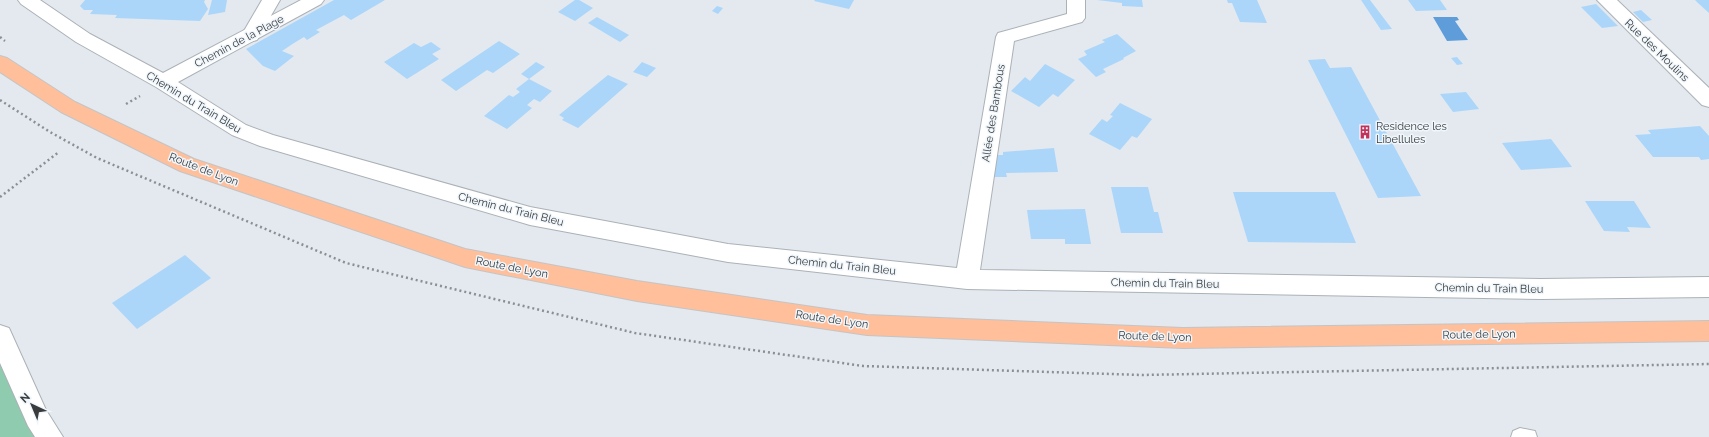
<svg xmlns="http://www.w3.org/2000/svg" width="1709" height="437" viewBox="0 0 1709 437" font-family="Raleway,sans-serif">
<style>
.green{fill:#8fcbaf}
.water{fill:#5f9dda}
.building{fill:#abd6f9}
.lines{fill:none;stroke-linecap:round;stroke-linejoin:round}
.service-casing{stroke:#abb2b7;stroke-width:2}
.pedestrian-casing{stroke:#abb2b7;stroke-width:2}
.minor-casing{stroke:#abb2b7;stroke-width:2}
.primary-casing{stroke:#c4c4c5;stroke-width:2}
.path{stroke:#8b8f93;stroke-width:2.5;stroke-dasharray:2 3;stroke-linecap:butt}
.service{fill:#fff;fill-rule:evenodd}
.pedestrian{fill:#fff;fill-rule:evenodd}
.minor{fill:#fff;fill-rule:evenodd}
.primary{fill:#ffbf9b;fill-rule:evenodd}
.labels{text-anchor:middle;stroke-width:3;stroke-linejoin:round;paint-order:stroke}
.street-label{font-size:11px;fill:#393b3d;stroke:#f0f7fc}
.poi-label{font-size:11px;fill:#393b3d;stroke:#f0f7fc;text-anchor:start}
</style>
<rect width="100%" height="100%" fill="#e3e9ef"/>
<!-- green -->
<polygon class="green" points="0,359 15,398 41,437 0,437"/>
<!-- water -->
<polygon class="water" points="1433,17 1457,17 1459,20 1455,21 1468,40 1447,41"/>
<!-- building -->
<g class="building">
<polygon points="85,0 205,0 204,2 208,9 200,21 115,18 117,15 90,14 93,10 84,10 80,6"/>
<polygon points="212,0 227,0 225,12 208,15"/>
<polygon points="334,0 385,0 351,20 344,15 316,30 320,32 307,40 304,37 294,43 282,51 294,56 275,71 263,66 246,49"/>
<polygon points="575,0 579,0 593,8 575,21 558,12"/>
<polygon points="815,0 854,0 849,9 814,1"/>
<polygon points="1097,0 1142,0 1143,7 1122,6 1122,3"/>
<polygon points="1227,0 1257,0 1267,23 1240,22 1232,3 1228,3"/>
<polygon points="1361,0 1370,0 1392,29 1381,30"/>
<polygon points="1408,0 1440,0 1447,10 1416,11"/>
<polygon points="1695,0 1709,0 1709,13 1698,3"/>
<polygon points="1596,4 1618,26 1602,28 1581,7"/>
<polygon points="717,6 723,8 718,14 712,11"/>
<polygon points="1641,10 1652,20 1643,22 1633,12"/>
<polygon points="597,17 629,35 620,42 588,23"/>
<polygon points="1117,34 1136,51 1123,58 1124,59 1103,69 1106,72 1096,77 1078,59 1087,55 1084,51 1105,42 1102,40"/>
<polygon points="499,41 520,54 493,73 487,70 456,91 441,80"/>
<polygon points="431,42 441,49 432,54 439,59 407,79 384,62 414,43 421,47"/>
<polygon points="1457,57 1463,64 1457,65 1451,58"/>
<polygon points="1325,59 1330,68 1351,67 1421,196 1378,198 1308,60"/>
<polygon points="536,62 545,67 529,79 521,74"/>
<polygon points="642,62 656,68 647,77 633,72"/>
<polygon points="1045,64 1075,80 1058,97 1053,94 1039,107 1011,91 1025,77 1030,81"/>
<polygon points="608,75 628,84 578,128 562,120 564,118 559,115"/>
<polygon points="529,79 552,91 540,102 534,99 527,105 532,108 507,129 484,116 509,95 513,97 520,92 516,89"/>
<polygon points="1466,92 1479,109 1453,112 1440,94"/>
<polygon points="1120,103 1152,119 1137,138 1132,136 1120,150 1089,134 1102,119 1107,122 1113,116 1110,115"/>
<polygon points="1700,126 1709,136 1709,159 1701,160 1699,157 1653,157 1635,135 1651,134 1648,130"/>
<polygon points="1551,139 1572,167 1521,170 1502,143"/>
<polygon points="1054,148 1058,172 1006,173 1007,177 994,177 992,155 1003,155 1003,152"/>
<polygon points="1111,187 1148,187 1154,212 1158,212 1163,233 1121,233"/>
<polygon points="1233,192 1335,192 1356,243 1248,242"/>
<polygon points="1585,201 1634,201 1651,228 1627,227 1630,232 1604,231"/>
<polygon points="1085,209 1091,244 1065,244 1065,239 1031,239 1027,210"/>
<polygon points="185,255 211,278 137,329 112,303"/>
</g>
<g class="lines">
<!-- service casing -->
<g class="service-casing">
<polygon id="service" points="1520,428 1535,431 1537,437 1511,437 1513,431"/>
</g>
<!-- pedestrian casing -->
<g class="pedestrian-casing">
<polygon id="pedestrian" points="262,0 280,0 257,40 250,42 243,40 241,36"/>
</g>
<!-- minor casing -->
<g class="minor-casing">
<g id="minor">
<polygon points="18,0 40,0 90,34 163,73 301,0 324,0 321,4 178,82 246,125 273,135 530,207 728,244 957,268 996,37 998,33 1067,14 1067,0 1085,0 1085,18 1082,22 1014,41 980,270 1541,279 1709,277 1709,297 1541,299 967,289 728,262 530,225 260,146 232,135 156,87 76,42 21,4"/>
<polygon points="1597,0 1617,0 1709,88 1709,107 1702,105"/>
<polygon points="0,325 9,328 46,410 63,437 35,437 28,426 0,363"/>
</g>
</g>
<!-- primary casing -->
<g class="primary-casing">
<polygon id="primary" points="0,56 7,58 75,102 194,159 465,249 637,281 867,315 1183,328 1709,321 1709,341 1183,348 867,335 637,301 465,267 180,171 61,112 0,72"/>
</g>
<!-- path -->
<g class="path">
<polyline points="0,37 5,41"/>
<polyline points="0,100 50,132 97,158 346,263 635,333 863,366 1142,375 1709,364"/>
<polyline points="126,104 140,96"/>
<polyline points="0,197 59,152"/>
</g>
<!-- service -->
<use href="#service" class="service"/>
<!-- pedestrian -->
<use href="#pedestrian" class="pedestrian"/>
<!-- minor -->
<use href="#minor" class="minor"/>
<!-- primary -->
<use href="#primary" class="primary"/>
</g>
<!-- icons -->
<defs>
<g id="building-bare" transform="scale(1.08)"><path d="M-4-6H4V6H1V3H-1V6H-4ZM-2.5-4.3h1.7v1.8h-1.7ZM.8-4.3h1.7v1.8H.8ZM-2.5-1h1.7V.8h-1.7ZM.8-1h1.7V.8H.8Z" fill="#c2325a" stroke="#f0f7fc" stroke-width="2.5" paint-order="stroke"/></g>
</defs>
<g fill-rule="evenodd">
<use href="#building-bare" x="1365" y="132"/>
</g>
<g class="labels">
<!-- street labels -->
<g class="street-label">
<text transform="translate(239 41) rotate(-28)" y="4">Chemin de la Plage</text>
<text transform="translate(1657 50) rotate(44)" y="4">Rue des Moulins</text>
<text transform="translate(194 102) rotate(31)" y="4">Chemin du Train Bleu</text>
<text transform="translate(993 113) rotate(-81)" y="4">Allée des Bambous</text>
<text transform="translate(204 169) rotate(21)" y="4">Route de Lyon</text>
<text transform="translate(511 209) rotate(14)" y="4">Chemin du Train Bleu</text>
<text transform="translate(842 265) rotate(6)" y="4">Chemin du Train Bleu</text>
<text transform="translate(512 267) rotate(11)" y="4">Route de Lyon</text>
<text transform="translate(1165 283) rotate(1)" y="4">Chemin du Train Bleu</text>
<text transform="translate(1489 288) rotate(1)" y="4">Chemin du Train Bleu</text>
<text transform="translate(832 319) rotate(8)" y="4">Route de Lyon</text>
<text transform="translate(1479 334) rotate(-1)" y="4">Route de Lyon</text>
<text transform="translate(1155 336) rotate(2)" y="4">Route de Lyon</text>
</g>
<!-- poi labels -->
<g class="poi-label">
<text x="1376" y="130">Residence les<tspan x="1376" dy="13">Libellules</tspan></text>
</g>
</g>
<!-- north arrow -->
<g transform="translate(32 405) rotate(316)" stroke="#f0f7fc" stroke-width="3" paint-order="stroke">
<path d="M0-3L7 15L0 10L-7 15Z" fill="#393b3d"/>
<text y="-6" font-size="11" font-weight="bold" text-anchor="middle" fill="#393b3d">N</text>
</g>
</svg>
